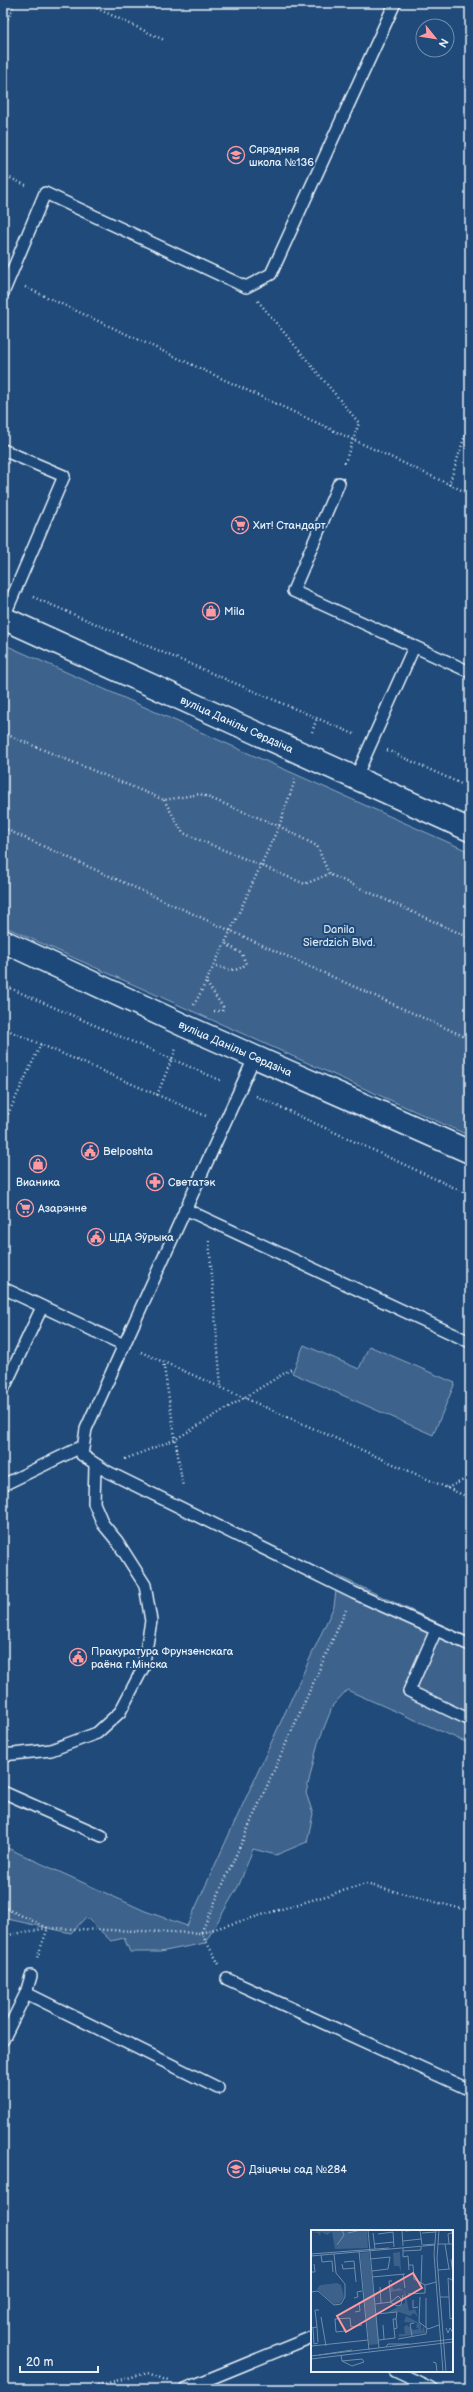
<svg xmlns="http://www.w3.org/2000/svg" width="473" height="2392" viewBox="0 0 473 2392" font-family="'Balsamiq Sans',sans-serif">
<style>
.green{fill:#3c628c;stroke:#92aac2}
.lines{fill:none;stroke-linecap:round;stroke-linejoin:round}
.lane-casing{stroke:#e8f1f8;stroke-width:14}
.secondary-casing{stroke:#e8f1f8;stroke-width:25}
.path{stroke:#e8f1f8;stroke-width:2.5;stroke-dasharray:1 3;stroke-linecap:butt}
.lane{stroke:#1f4a7a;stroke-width:11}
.secondary{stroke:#1f4a7a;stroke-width:22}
.labels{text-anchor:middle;stroke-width:4;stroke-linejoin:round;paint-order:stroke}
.poi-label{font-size:11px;fill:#e8f1f8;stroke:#1f4a7a;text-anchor:start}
.street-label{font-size:11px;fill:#e8f1f8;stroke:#1f4a7a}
.park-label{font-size:11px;fill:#d7e3ed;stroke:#1f4a7a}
.inset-road{fill:none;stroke:#6f8dac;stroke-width:1}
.view{fill:#ff9aa2;fill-opacity:0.15;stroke:#ff9aa2;stroke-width:2}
.inset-edge{fill:none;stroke:#e8f1f8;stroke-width:2}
</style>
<rect width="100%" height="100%" fill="#1f4a7a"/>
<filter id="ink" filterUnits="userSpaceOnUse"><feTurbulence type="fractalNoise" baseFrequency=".025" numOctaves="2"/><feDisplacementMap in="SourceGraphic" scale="8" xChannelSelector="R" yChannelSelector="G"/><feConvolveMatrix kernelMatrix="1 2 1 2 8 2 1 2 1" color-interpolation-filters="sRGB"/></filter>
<g filter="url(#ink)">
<!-- green -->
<g class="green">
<polygon points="3,644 470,852 470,1136 3,926"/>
<polygon points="304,1345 359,1369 369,1346 455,1383 433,1435 292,1373"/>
<polygon points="338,1576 464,1635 470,1641 470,1744 347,1690 333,1705 318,1743 306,1793 313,1814 307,1842 276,1855 253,1849 239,1885 205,1943 160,1952 130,1952 124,1938 111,1941 86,1917 71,1933 3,1918 3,1846 145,1911 187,1926 334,1606"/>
</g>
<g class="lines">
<!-- lane casing -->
<g class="lane-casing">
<g id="lane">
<polyline points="3,293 45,193 246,287 271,274 395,3"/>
<polyline points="3,450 64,476 3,619"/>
<polyline points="339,483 293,591 470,672"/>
<polyline points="355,779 414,647"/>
<polyline points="255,1056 86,1429 82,1455 108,1472 354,1593 470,1645"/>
<polyline points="185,1209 470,1342"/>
<polyline points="3,1288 124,1345"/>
<polyline points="5,1386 42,1307"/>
<polyline points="3,1485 83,1446"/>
<polyline points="436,1630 409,1691 470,1720"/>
<polyline points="3,1755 51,1750 97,1733 120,1712 143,1668 151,1621 145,1585 117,1541 103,1524 94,1503 95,1465"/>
<polyline points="3,1792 102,1836"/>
<polyline points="227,1979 470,2090"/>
<polyline points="26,1993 218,2088"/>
<polyline points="3,2040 26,1993 31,1976"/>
<polyline points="395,2371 433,2389"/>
<polyline points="185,2389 312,2337"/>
</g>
</g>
<!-- secondary casing -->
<g class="secondary-casing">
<g id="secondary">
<path id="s1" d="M 3,618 L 470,830"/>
<path id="s2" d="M 3,941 L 185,1026 L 470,1152"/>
</g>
</g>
<!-- path -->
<g class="path">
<polyline points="86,3 164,40"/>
<polyline points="3,30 15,3"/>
<polyline points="3,175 28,186"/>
<polyline points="25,287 470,494"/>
<polyline points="258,301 359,423 344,465"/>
<polyline points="449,485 470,420"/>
<polyline points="33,597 354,734"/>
<polyline points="312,732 317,718"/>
<polyline points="3,733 164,800 200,794 279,826 317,846 329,874 470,938"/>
<polyline points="387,750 470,788"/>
<polyline points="164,800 183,833 305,884 329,874"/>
<polyline points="3,828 470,1039"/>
<polyline points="214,965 225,943"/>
<polyline points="3,985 222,1081"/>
<polyline points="194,1005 206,982"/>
<path d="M 214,1011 L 222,1011 L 223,1007 L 206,982 L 214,965 C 226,969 235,974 246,964 L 242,954 L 225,943 L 279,826 L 296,777"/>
<polyline points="3,1028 206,1116"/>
<polyline points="157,1095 176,1049"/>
<polyline points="256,1096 470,1195"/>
<polyline points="3,1125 41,1044"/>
<polyline points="209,1241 221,1387"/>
<polyline points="141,1352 470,1498"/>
<polyline points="163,1361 183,1487"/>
<polyline points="125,1459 176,1439 293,1368"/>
<polyline points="447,1488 470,1477"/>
<polyline points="3,1907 48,1928 37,1958"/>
<polyline points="3,1936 48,1928 201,1933 346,1610"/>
<polyline points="219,1964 201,1933 366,1884 470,1911"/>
<polyline points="82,2389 148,2373 168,2381"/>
</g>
<!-- lane -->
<use href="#lane" class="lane"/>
<!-- secondary -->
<use href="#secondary" class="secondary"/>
</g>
</g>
<!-- icons -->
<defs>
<g id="school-ring" transform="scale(0.9)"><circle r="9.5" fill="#1f4a7a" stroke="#ff9aa2" stroke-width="1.5"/><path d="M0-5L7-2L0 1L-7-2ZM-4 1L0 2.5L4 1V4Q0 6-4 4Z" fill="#ff9aa2"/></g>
<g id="supermarket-ring" transform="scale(0.9)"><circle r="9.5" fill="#1f4a7a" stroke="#ff9aa2" stroke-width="1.5"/><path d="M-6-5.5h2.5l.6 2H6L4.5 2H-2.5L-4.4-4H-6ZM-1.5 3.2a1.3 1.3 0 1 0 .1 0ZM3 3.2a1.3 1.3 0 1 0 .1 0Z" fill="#ff9aa2"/></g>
<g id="shop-ring" transform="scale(0.9)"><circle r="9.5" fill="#1f4a7a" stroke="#ff9aa2" stroke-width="1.5"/><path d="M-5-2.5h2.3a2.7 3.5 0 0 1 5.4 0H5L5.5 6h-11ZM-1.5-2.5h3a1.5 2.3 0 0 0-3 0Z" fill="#ff9aa2"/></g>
<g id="civic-ring" transform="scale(0.9)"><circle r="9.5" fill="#1f4a7a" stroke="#ff9aa2" stroke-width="1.5"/><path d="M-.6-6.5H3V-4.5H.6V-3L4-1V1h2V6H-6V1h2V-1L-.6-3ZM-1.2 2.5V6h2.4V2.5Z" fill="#ff9aa2"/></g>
<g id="pharmacy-ring" transform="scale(0.9)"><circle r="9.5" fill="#1f4a7a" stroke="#ff9aa2" stroke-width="1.5"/><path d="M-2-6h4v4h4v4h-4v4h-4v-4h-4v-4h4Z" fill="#ff9aa2"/></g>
</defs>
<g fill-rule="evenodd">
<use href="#school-ring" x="236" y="155"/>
<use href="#supermarket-ring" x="240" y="525"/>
<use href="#shop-ring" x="211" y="611"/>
<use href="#civic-ring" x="90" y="1151"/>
<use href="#shop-ring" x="38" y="1164"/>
<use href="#pharmacy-ring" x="155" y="1182"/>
<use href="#supermarket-ring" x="25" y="1208"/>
<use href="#civic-ring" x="96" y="1237"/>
<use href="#civic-ring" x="78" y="1657"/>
<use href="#school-ring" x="236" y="2169"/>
</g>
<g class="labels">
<!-- poi labels -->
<g class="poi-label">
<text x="249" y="153">Сярэдняя<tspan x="249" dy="13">школа №136</tspan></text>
<text x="253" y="529">Хит! Стандарт</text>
<text x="224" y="615">Mila</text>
<text x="103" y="1155">Belposhta</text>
<text x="38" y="1186" text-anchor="middle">Вианика</text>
<text x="168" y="1186">Светатэк</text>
<text x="38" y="1212">Азарэнне</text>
<text x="109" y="1241">ЦДА Эўрыка</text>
<text x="91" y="1655">Пракуратура Фрунзенскага<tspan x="91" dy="13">раёна г.Мінска</tspan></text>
<text x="249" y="2173">Дзіцячы сад №284</text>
</g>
<!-- street labels -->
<g class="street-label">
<text dy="4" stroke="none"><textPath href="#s1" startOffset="257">вуліца Данілы Сердзіча</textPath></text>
<text dy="4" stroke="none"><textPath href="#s2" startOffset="256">вуліца Данілы Сердзіча</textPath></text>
</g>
<!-- park labels -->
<g class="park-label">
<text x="339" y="933">Danila<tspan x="339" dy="13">Sierdzich Blvd.</tspan></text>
</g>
</g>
<!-- overview -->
<g transform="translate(311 2230)">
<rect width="142" height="142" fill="#1f4a7a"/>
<path d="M 18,0 L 56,0 L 57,18 L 24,19 L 21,2 L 16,5 L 10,2 L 9,6 L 7,3 L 0,2 ZM 58,22 L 68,114 L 58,115 L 49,23 ZM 89,22 L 90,42 L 88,36 L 83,36 L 82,23 ZM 26,53 L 30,55 L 33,67 L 29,73 L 23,74 L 6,59 L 9,55 ZM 80,54 L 83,60 L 88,58 L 94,61 L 98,81 L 104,79 L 107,87 L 103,83 L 99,86 L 88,82 L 77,82 L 94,73 L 93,60 L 79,62 ZM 95,86 L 110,94 L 110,101 L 113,96 L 114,103 L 88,107 L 88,104 L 94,104 L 93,97 L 96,95 L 102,100 L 108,99 L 105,97 L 106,93 L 93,92 Z" fill="#3c628c"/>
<path class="inset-road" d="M 57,0 L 68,118M 91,0 L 92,16M 125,0 L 123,24 L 132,142M 128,0 L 126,28 L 135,142M 94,1 L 109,0 L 111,15M 37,3 L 50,0M 62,3 L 64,19M 111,3 L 125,2M 67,4 L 82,2 L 83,17M 92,11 L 110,9M 63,14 L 83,12M 127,14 L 142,14M 134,14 L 138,39M 138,14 L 137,4 L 141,3 L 141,0M 26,15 L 33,5 L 31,0M 112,15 L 124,14M 92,18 L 92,27 L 97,26 L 98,40M 48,21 L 58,120M 92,21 L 110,20 L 110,17M 0,24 L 78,18M 10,25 L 11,32 L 21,31 L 22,42M 0,26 L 124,15M 59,29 L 79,27 L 77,39 L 61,41M 140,29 L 142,44M 33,32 L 43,31 L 45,52M 31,34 L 32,39 L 44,38M 98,35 L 102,35 L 103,49 L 114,55M 127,40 L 139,39M 0,42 L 4,42 L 3,34M 92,44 L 94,58M 61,47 L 94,44M 110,54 L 111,25M 69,57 L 70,73M 0,62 L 7,61 L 23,75 L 30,74 L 34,67 L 34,54 L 25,43 L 23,24M 97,64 L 114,63 L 114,55 L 125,52M 109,67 L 108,92 L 117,99 L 128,95M 129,67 L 138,67 L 139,89 L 142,88M 138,67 L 137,48 L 141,50M 43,68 L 47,67 L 46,62 L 51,61M 102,70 L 102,78 L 107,77M 79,72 L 86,76 L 90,75 L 92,65M 80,72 L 87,66 L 92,71M 64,74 L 80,72 L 78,51 L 81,51M 44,82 L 49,81 L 48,72M 65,84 L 86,82 L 85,89 L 82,89 L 84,108M 10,87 L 15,116M 72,95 L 73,109M 6,97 L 4,80 L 8,80M 0,98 L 6,97 L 7,112M 2,98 L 3,114 L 7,113M 115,98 L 115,68M 135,98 L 137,103 L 139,98 L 142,103M 83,99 L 86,98 L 85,89M 34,101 L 25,102 L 24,89 L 39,88 L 40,97 L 51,95M 101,106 L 99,94 L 103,93M 87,109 L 115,104 L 116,98M 68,110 L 84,108M 1,116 L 57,110M 75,117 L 77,114 L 98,114M 8,125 L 41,120M 30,125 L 31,131 L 41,136 L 53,132 L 51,129 L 31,131M 0,126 L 142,109M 0,129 L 142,112M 122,132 L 125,133 L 126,142"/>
<path class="view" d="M 102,43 L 111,58 L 35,102 L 26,86 Z"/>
<rect width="142" height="142" class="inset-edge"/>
</g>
<!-- margin -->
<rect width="473" height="2392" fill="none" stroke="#1f4a7a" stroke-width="16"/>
<rect x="8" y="8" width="457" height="2376" fill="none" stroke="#e8f1f8" stroke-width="1.5" filter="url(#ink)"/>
<!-- north arrow -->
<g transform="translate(435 38) rotate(120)"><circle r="19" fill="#1f4a7a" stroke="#6f8dac"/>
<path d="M0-3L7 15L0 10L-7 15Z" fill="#ff9aa2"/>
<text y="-6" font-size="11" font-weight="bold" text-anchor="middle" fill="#e8f1f8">N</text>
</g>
<!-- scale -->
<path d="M20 2366v6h78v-6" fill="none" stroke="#e8f1f8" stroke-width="2"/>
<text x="26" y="2366" font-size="12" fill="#e8f1f8" stroke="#1f4a7a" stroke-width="3" paint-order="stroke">20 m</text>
</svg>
